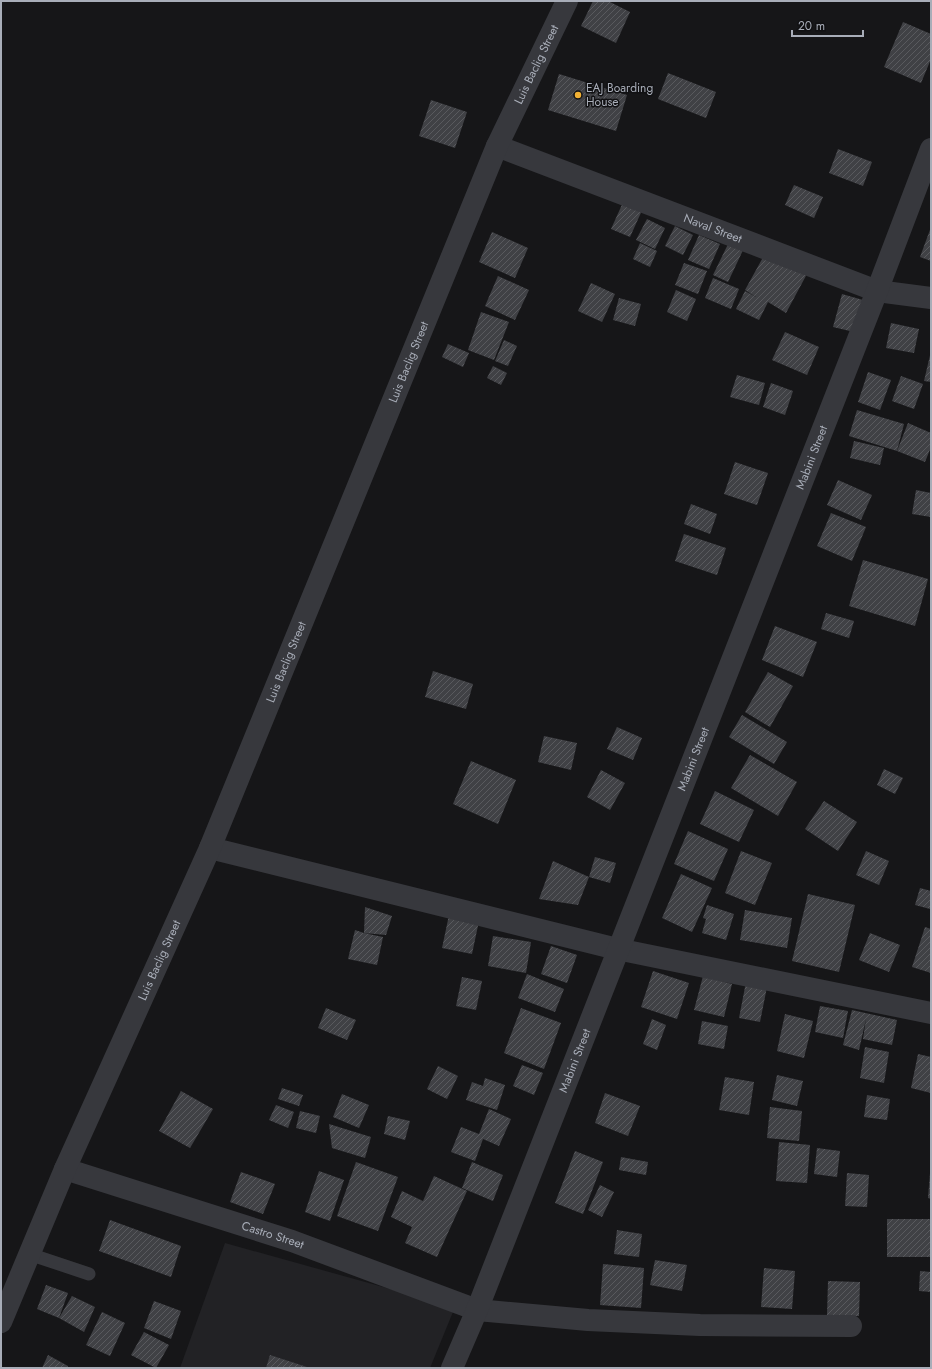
<svg xmlns="http://www.w3.org/2000/svg" width="932" height="1369" viewBox="0 0 932 1369" font-family="Jost,sans-serif">
<style>
.built{fill:#222225}
.building{fill:url(#building-hatch)}
.lines{fill:none;stroke-linecap:round;stroke-linejoin:round}
.service{stroke:#37383d;stroke-width:13}
.minor{stroke:#37383d;stroke-width:22}
.tertiary{stroke:#37383d;stroke-width:22}
.poi-dot{fill:#f2b134;stroke:#111113;stroke-width:1.5}
.labels{text-anchor:middle;stroke-width:3;stroke-linejoin:round;paint-order:stroke}
.street-label{font-size:12px;fill:#a8adb8;stroke:#111113}
.poi-label{font-size:12px;fill:#a8adb8;stroke:#111113;text-anchor:start}
</style>
<defs>
<pattern id="building-hatch" width="6" height="6" patternUnits="userSpaceOnUse"><rect width="6" height="6" fill="#404145"/><path d="M-1 1l2-2M0 6l6-6M5 7l2-2" fill="none" stroke="#595a5e"/></pattern>
</defs>
<rect width="100%" height="100%" fill="#161618"/>
<!-- built -->
<polygon class="built" points="225,1243 455,1307 430,1368 180,1368"/>
<!-- building -->
<g class="building">
<polygon points="593,1 608,1 630,12 616,43 581,26"/>
<polygon points="903,22 931,34 931,59 921,83 884,67"/>
<polygon points="668,73 716,92 706,118 658,99"/>
<polygon points="559,74 627,95 616,131 548,110"/>
<polygon points="431,100 467,112 455,148 419,136"/>
<polygon points="838,149 872,162 863,186 829,173"/>
<polygon points="794,185 823,197 814,218 785,205"/>
<polygon points="625,198 644,206 630,237 611,229"/>
<polygon points="647,219 665,228 655,249 636,240"/>
<polygon points="675,226 693,235 683,255 665,246"/>
<polygon points="931,227 931,261 920,257"/>
<polygon points="492,232 528,248 515,278 479,262"/>
<polygon points="699,235 720,244 709,269 688,260"/>
<polygon points="730,240 745,246 728,282 713,275"/>
<polygon points="640,243 657,251 650,267 633,259"/>
<polygon points="767,250 808,272 786,313 768,302 759,320 736,309 745,291 756,297 745,290"/>
<polygon points="684,263 707,271 698,294 675,285"/>
<polygon points="498,276 529,290 515,320 485,306"/>
<polygon points="713,278 739,289 731,309 705,298"/>
<polygon points="591,283 615,294 602,322 578,311"/>
<polygon points="676,290 696,299 687,321 667,312"/>
<polygon points="842,294 863,300 854,332 833,327"/>
<polygon points="619,298 641,304 635,326 613,320"/>
<polygon points="481,312 509,322 494,360 468,350"/>
<polygon points="891,323 919,329 914,353 886,348"/>
<polygon points="785,332 819,347 807,375 772,360"/>
<polygon points="504,340 517,346 508,366 495,361"/>
<polygon points="448,344 469,353 463,367 442,357"/>
<polygon points="931,351 931,382 924,381"/>
<polygon points="493,366 507,373 501,385 487,378"/>
<polygon points="868,372 891,380 880,410 858,402"/>
<polygon points="737,375 765,383 759,405 730,397"/>
<polygon points="901,376 923,384 914,409 892,401"/>
<polygon points="771,383 793,391 785,415 763,407"/>
<polygon points="857,410 904,424 897,451 849,436"/>
<polygon points="908,423 931,433 931,447 925,462 897,451"/>
<polygon points="854,441 884,448 880,465 850,458"/>
<polygon points="735,462 768,473 757,505 724,494"/>
<polygon points="838,480 872,495 861,520 827,505"/>
<polygon points="916,490 931,493 931,517 912,514"/>
<polygon points="691,504 717,514 710,534 684,524"/>
<polygon points="831,513 866,527 852,561 817,546"/>
<polygon points="684,534 726,548 717,575 675,561"/>
<polygon points="863,560 928,579 915,626 849,606"/>
<polygon points="826,613 854,621 849,638 821,629"/>
<polygon points="775,626 817,642 803,677 762,660"/>
<polygon points="433,671 473,684 466,709 425,697"/>
<polygon points="768,672 793,686 770,727 745,712"/>
<polygon points="742,715 787,742 774,764 729,737"/>
<polygon points="617,727 642,738 633,760 607,749"/>
<polygon points="544,736 577,743 571,770 538,762"/>
<polygon points="750,755 797,782 778,816 731,788"/>
<polygon points="471,761 516,780 498,824 453,804"/>
<polygon points="884,769 903,778 895,794 877,785"/>
<polygon points="601,770 625,783 610,810 587,797"/>
<polygon points="715,791 754,810 739,842 700,824"/>
<polygon points="824,801 857,822 838,851 805,829"/>
<polygon points="688,831 728,849 714,881 674,864"/>
<polygon points="741,851 772,863 755,905 725,893"/>
<polygon points="866,851 889,861 879,885 856,875"/>
<polygon points="595,857 616,863 610,883 589,877"/>
<polygon points="553,861 589,877 578,905 539,899"/>
<polygon points="681,874 712,888 692,932 662,918"/>
<polygon points="920,888 931,891 930,909 915,905"/>
<polygon points="808,894 855,905 839,972 792,961"/>
<polygon points="707,905 734,914 726,940 702,933 706,919 703,918"/>
<polygon points="365,907 392,916 386,935 364,933 383,937 377,965 348,959 355,930 364,933"/>
<polygon points="745,910 792,918 787,948 740,940"/>
<polygon points="449,915 479,921 472,954 442,948"/>
<polygon points="925,927 931,929 931,973 912,967"/>
<polygon points="870,933 900,945 889,972 859,960"/>
<polygon points="493,936 531,942 526,973 488,966"/>
<polygon points="551,946 577,955 567,983 541,974"/>
<polygon points="653,971 689,983 677,1019 641,1007"/>
<polygon points="527,974 564,989 555,1012 518,998"/>
<polygon points="703,976 732,984 724,1017 694,1010"/>
<polygon points="462,977 482,981 476,1010 456,1006"/>
<polygon points="746,982 767,987 760,1022 739,1018"/>
<polygon points="820,1006 848,1011 843,1038 815,1032"/>
<polygon points="326,1008 356,1020 347,1040 318,1028"/>
<polygon points="521,1008 561,1023 544,1069 504,1053"/>
<polygon points="852,1010 897,1020 892,1045 863,1039 866,1019 859,1050 843,1045"/>
<polygon points="785,1014 813,1021 804,1058 777,1051"/>
<polygon points="652,1019 666,1025 657,1050 643,1044"/>
<polygon points="702,1021 728,1026 724,1049 698,1044"/>
<polygon points="865,1047 889,1052 884,1083 860,1078"/>
<polygon points="918,1054 931,1057 931,1093 911,1088"/>
<polygon points="522,1065 543,1073 534,1095 513,1086"/>
<polygon points="438,1066 458,1076 447,1099 427,1089"/>
<polygon points="777,1075 803,1081 797,1106 772,1100"/>
<polygon points="725,1077 754,1082 749,1115 719,1110"/>
<polygon points="485,1078 505,1085 497,1110 466,1100 472,1082 483,1086"/>
<polygon points="282,1088 303,1095 299,1106 278,1099"/>
<polygon points="181,1091 213,1109 190,1148 159,1131"/>
<polygon points="605,1093 640,1106 628,1136 595,1123"/>
<polygon points="342,1094 369,1105 359,1128 333,1117"/>
<polygon points="867,1095 890,1099 887,1120 864,1117"/>
<polygon points="276,1105 294,1112 288,1128 269,1120"/>
<polygon points="770,1107 802,1111 799,1141 767,1138"/>
<polygon points="489,1109 511,1119 499,1146 483,1139 475,1161 451,1152 461,1127 479,1134"/>
<polygon points="300,1111 320,1116 316,1133 296,1128"/>
<polygon points="388,1116 410,1121 405,1140 384,1134"/>
<polygon points="329,1124 371,1137 365,1158 332,1148"/>
<polygon points="779,1142 810,1145 807,1183 776,1181"/>
<polygon points="817,1148 840,1151 837,1177 814,1174"/>
<polygon points="575,1151 603,1162 583,1214 555,1203"/>
<polygon points="621,1157 648,1162 646,1175 619,1170"/>
<polygon points="356,1162 398,1177 378,1231 337,1216"/>
<polygon points="472,1162 503,1175 493,1201 462,1188"/>
<polygon points="319,1171 344,1180 330,1221 305,1212"/>
<polygon points="241,1172 275,1184 263,1214 230,1202"/>
<polygon points="847,1173 869,1175 867,1207 845,1206"/>
<polygon points="930,1173 931,1173 931,1199 928,1198"/>
<polygon points="434,1176 467,1191 437,1257 405,1243 412,1227 391,1217 402,1191 423,1201"/>
<polygon points="600,1185 614,1192 602,1217 588,1210"/>
<rect x="887" y="1219" width="44" height="38"/>
<polygon points="110,1220 181,1246 171,1277 99,1251"/>
<polygon points="617,1230 642,1234 639,1257 614,1254"/>
<polygon points="655,1260 687,1265 682,1291 650,1285"/>
<polygon points="603,1264 644,1268 641,1308 600,1305"/>
<polygon points="764,1268 795,1271 792,1309 761,1307"/>
<polygon points="920,1271 931,1272 931,1292 919,1291"/>
<polygon points="828,1281 860,1282 859,1316 827,1315"/>
<polygon points="46,1285 68,1293 59,1318 72,1296 95,1307 84,1332 59,1318 37,1309"/>
<polygon points="154,1301 181,1311 171,1339 144,1328"/>
<polygon points="102,1312 125,1323 110,1356 86,1345"/>
<polygon points="144,1332 169,1345 156,1368 131,1355"/>
<polygon points="48,1355 68,1366 67,1368 42,1368"/>
<polygon points="270,1355 310,1368 266,1368"/>
</g>
<g class="lines">
<!-- service -->
<polyline class="service" points="29,1254 89,1274"/>
<!-- minor -->
<g class="minor">
<path id="s1" d="M 497,146 L 877,291 L 931,298"/>
<polyline points="210,848 617,949 931,1013"/>
<path id="s2" d="M 65,1169 L 292,1241 L 477,1310 L 588,1320 L 700,1325 L 851,1326"/>
<path id="s3" d="M 452,1368 L 477,1310 L 877,291 L 931,149"/>
</g>
<!-- tertiary -->
<path class="tertiary" id="s4" d="M 1,1322 L 65,1169 L 210,848 L 497,146 L 567,1"/>
</g>
<!-- markers -->
<circle class="poi-dot" cx="578" cy="95" r="4"/>
<g class="labels">
<!-- street labels -->
<g class="street-label">
<text dy="4" stroke="none"><textPath href="#s4" startOffset="1367">Luis Baclig Street</textPath></text>
<text dy="4" stroke="none"><textPath href="#s1" startOffset="231">Naval Street</textPath></text>
<text dy="4" stroke="none"><textPath href="#s4" startOffset="1043">Luis Baclig Street</textPath></text>
<text dy="4" stroke="none"><textPath href="#s3" startOffset="979">Mabini Street</textPath></text>
<text dy="4" stroke="none"><textPath href="#s4" startOffset="719">Luis Baclig Street</textPath></text>
<text dy="4" stroke="none"><textPath href="#s3" startOffset="655">Mabini Street</textPath></text>
<text dy="4" stroke="none"><textPath href="#s4" startOffset="395">Luis Baclig Street</textPath></text>
<text dy="4" stroke="none"><textPath href="#s3" startOffset="331">Mabini Street</textPath></text>
<text dy="4" stroke="none"><textPath href="#s2" startOffset="218">Castro Street</textPath></text>
</g>
<!-- poi labels -->
<g class="poi-label">
<text x="586" y="92">EAJ Boarding<tspan x="586" dy="14">House</tspan></text>
</g>
</g>
<!-- border -->
<rect width="932" height="1369" fill="none" stroke="#a8adb8" stroke-width="4"/>
<!-- scale -->
<path d="M792 30v6h71v-6" fill="none" stroke="#a8adb8" stroke-width="2"/>
<text x="798" y="30" font-size="12" fill="#a8adb8" stroke="#111113" stroke-width="3" paint-order="stroke">20 m</text>
</svg>
